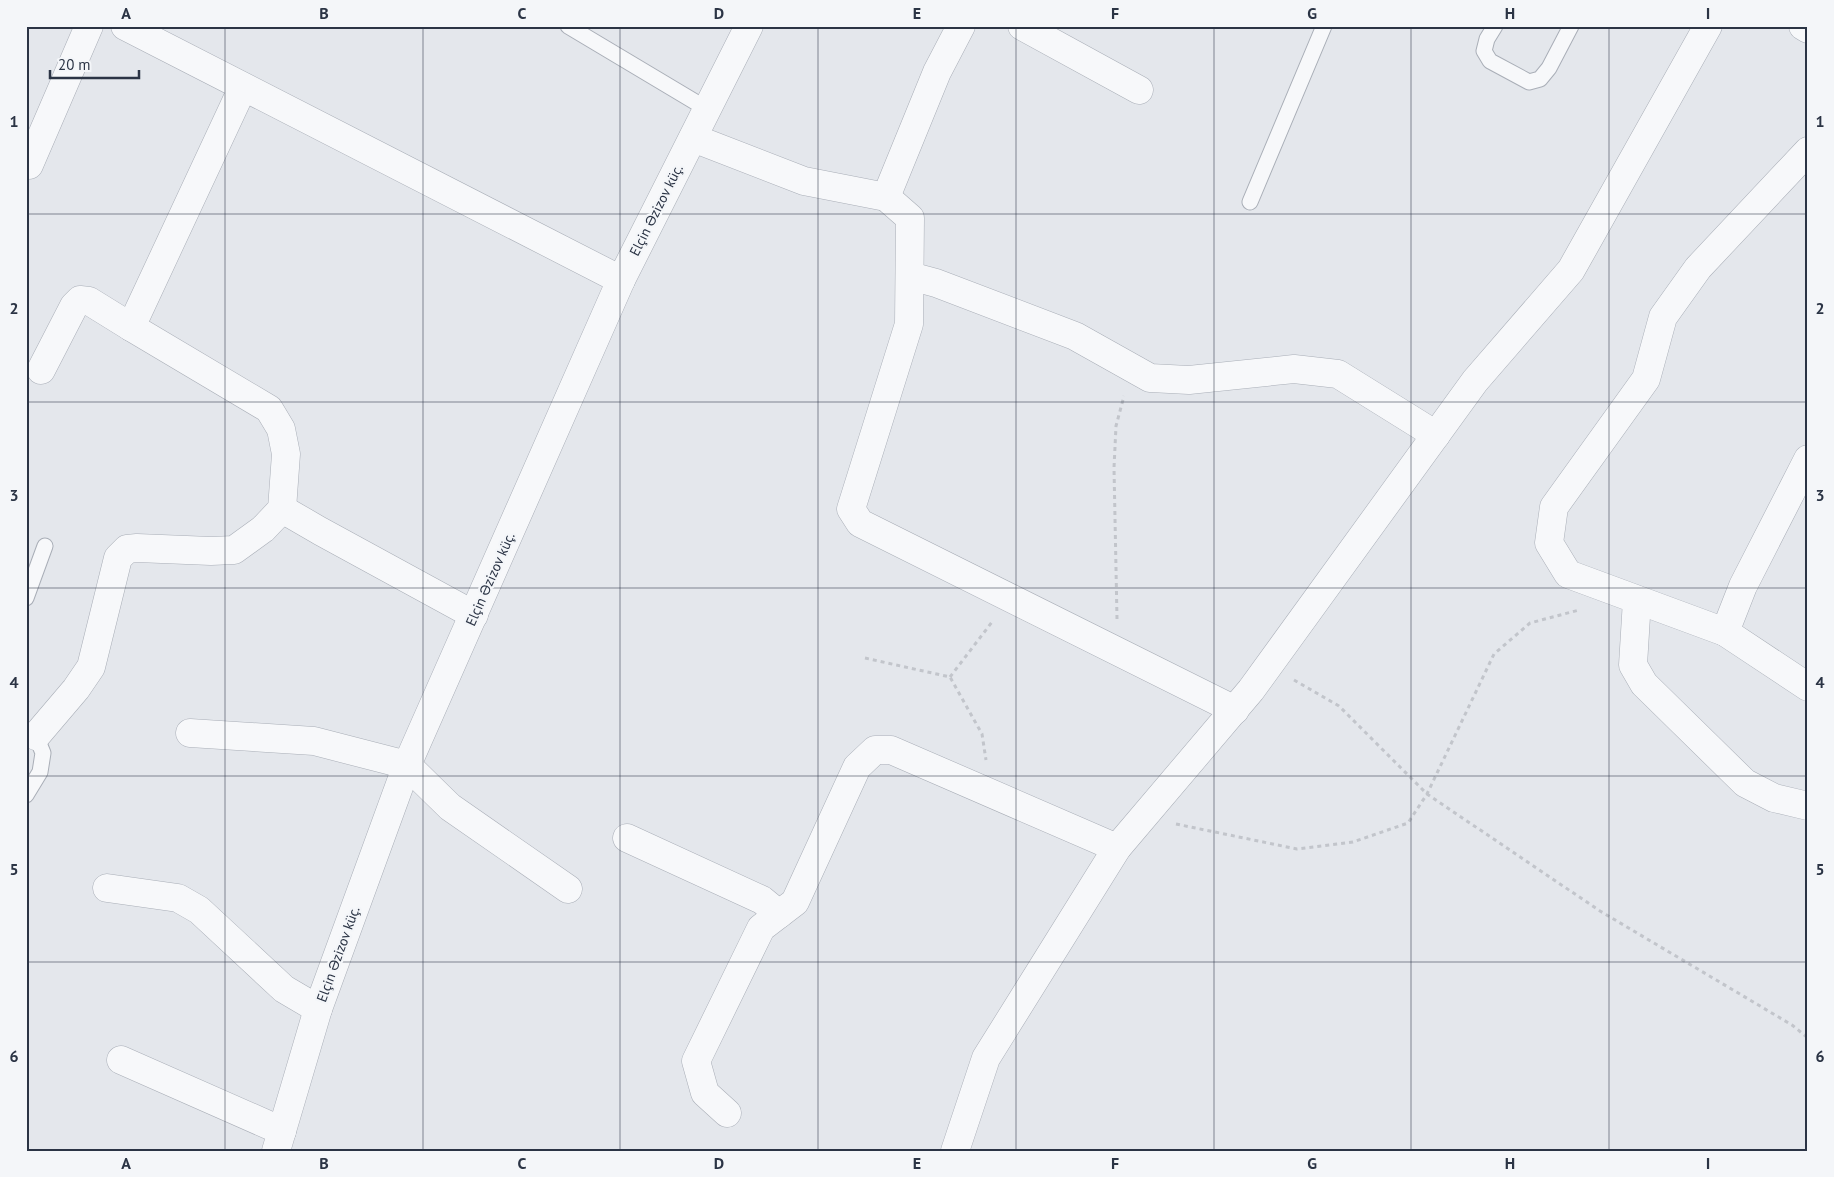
<svg xmlns="http://www.w3.org/2000/svg" width="1834" height="1177" viewBox="0 0 1834 1177" font-family="'PT Sans',sans-serif">
<style>
.lines{fill:none;stroke-linecap:round;stroke-linejoin:round}
.lane-casing{stroke:#a9aeb7;stroke-width:17}
.street-casing{stroke:#a9aeb7;stroke-width:29}
.path{stroke:#c2c5cb;stroke-width:3;stroke-dasharray:4 4;stroke-linecap:butt}
.lane{stroke:#f7f8fa;stroke-width:15}
.street{stroke:#f7f8fa;stroke-width:28}
.grid{fill:none;stroke:#2b3445;stroke-width:1;stroke-opacity:0.55}
.labels{text-anchor:middle;stroke-width:4.5;stroke-linejoin:round;paint-order:stroke}
.street-label{font-size:14px;fill:#2b3445;stroke:#f4f6f9}
.neatline{fill:none;stroke:#2b3445;stroke-width:2}
.grid-label{font-size:16px;text-anchor:middle;font-weight:bold;fill:#2b3445}
</style>
<rect width="100%" height="100%" fill="#e4e7ec"/>
<g class="lines">
<!-- lane casing -->
<g class="lane-casing">
<g id="lane">
<polyline points="568,26 707,109"/>
<polyline points="1495,26 1487,39 1484,51 1490,61 1529,82 1540,79 1549,68 1571,26"/>
<polyline points="1250,202 1324,26"/>
<polyline points="26,598 45,546"/>
<polyline points="26,795 40,772 43,753 36,736 30,733"/>
</g>
</g>
<!-- street casing -->
<g class="street-casing">
<g id="street">
<polyline points="125,26 621,280"/>
<polyline points="1022,26 1139,90"/>
<polyline points="1803,26 1808,29"/>
<polyline points="693,138 804,181 886,197 910,218 909,324 851,509 860,523 1235,710"/>
<polyline points="1808,151 1698,268 1663,317 1646,379 1554,507 1549,543 1568,574 1725,632 1743,586 1808,459"/>
<polyline points="29,165 89,26"/>
<polyline points="886,197 937,72 961,26"/>
<polyline points="910,276 936,283 1075,336 1150,378 1189,380 1294,369 1338,374 1436,435"/>
<polyline points="41,370 74,306 80,300 89,301 131,327 243,87"/>
<polyline points="282,509 320,531 474,615"/>
<polyline points="1637,600 1633,665 1644,684 1745,783 1774,798 1808,806"/>
<polyline points="1725,632 1808,687"/>
<polyline points="190,733 314,741 407,765 450,807 568,889"/>
<polyline points="36,736 76,689 91,667 118,558 127,549 137,548 211,551 234,550 263,529 282,509 286,454 281,429 269,409 131,327"/>
<polyline points="627,838 762,900 779,914"/>
<polyline points="107,888 178,898 199,910 284,989 318,1009"/>
<polyline points="121,1060 282,1131"/>
<polyline points="727,1113 705,1093 696,1061 761,928 795,902 857,767 875,750 891,750 1117,848"/>
<polyline points="276,1151 318,1009 407,765 621,280 749,26"/>
<polyline points="955,1151 986,1058 1117,848 1251,690 1475,381 1571,270 1708,26"/>
</g>
</g>
<!-- path -->
<g class="path">
<polyline points="1117,619 1114,468 1116,426 1124,396"/>
<polyline points="865,658 950,677 982,734 986,760"/>
<polyline points="950,677 992,622"/>
<polyline points="1294,680 1339,706 1427,794 1600,911 1792,1025 1808,1038"/>
<polyline points="1176,824 1297,849 1353,842 1408,823 1427,794 1494,654 1530,623 1579,610"/>
</g>
<!-- lane -->
<use href="#lane" class="lane"/>
<!-- street -->
<use href="#street" class="street"/>
</g>
<!-- grid -->
<path class="grid" d="M 225,26 L 225,1151M 423,26 L 423,1151M 620,26 L 620,1151M 818,26 L 818,1151M 1016,26 L 1016,1151M 1214,26 L 1214,1151M 1411,26 L 1411,1151M 1609,26 L 1609,1151M 26,214 L 1808,214M 26,402 L 1808,402M 26,588 L 1808,588M 26,776 L 1808,776M 26,962 L 1808,962"/>
<g class="labels">
<!-- street labels -->
<g class="street-label">
<text transform="translate(656 210) rotate(-63)" y="5">Elçin Əzizov küç.</text>
<text transform="translate(490 579) rotate(-66)" y="5">Elçin Əzizov küç.</text>
<text transform="translate(338 954) rotate(-70)" y="5">Elçin Əzizov küç.</text>
</g>
</g>
<!-- border -->
<rect width="1834" height="1177" fill="none" stroke="#f4f6f9" stroke-width="55"/>
<!-- scale -->
<path d="M50 70v8h89v-8" fill="none" stroke="#2b3445" stroke-width="2.5"/>
<text x="58" y="70" font-size="15" fill="#2b3445" stroke="#f4f6f9" stroke-width="4" paint-order="stroke">20 m</text>
<rect x="28" y="28" width="1778" height="1122" class="neatline"/>
<g class="grid-label">
<text x="126" y="19">A</text>
<text x="324" y="19">B</text>
<text x="522" y="19">C</text>
<text x="719" y="19">D</text>
<text x="917" y="19">E</text>
<text x="1115" y="19">F</text>
<text x="1312" y="19">G</text>
<text x="1510" y="19">H</text>
<text x="1708" y="19">I</text>
<text x="14" y="127">1</text>
<text x="1820" y="127">1</text>
<text x="14" y="314">2</text>
<text x="1820" y="314">2</text>
<text x="14" y="501">3</text>
<text x="1820" y="501">3</text>
<text x="14" y="688">4</text>
<text x="1820" y="688">4</text>
<text x="14" y="875">5</text>
<text x="1820" y="875">5</text>
<text x="14" y="1062">6</text>
<text x="1820" y="1062">6</text>
<text x="126" y="1169">A</text>
<text x="324" y="1169">B</text>
<text x="522" y="1169">C</text>
<text x="719" y="1169">D</text>
<text x="917" y="1169">E</text>
<text x="1115" y="1169">F</text>
<text x="1312" y="1169">G</text>
<text x="1510" y="1169">H</text>
<text x="1708" y="1169">I</text>
</g>
</svg>
